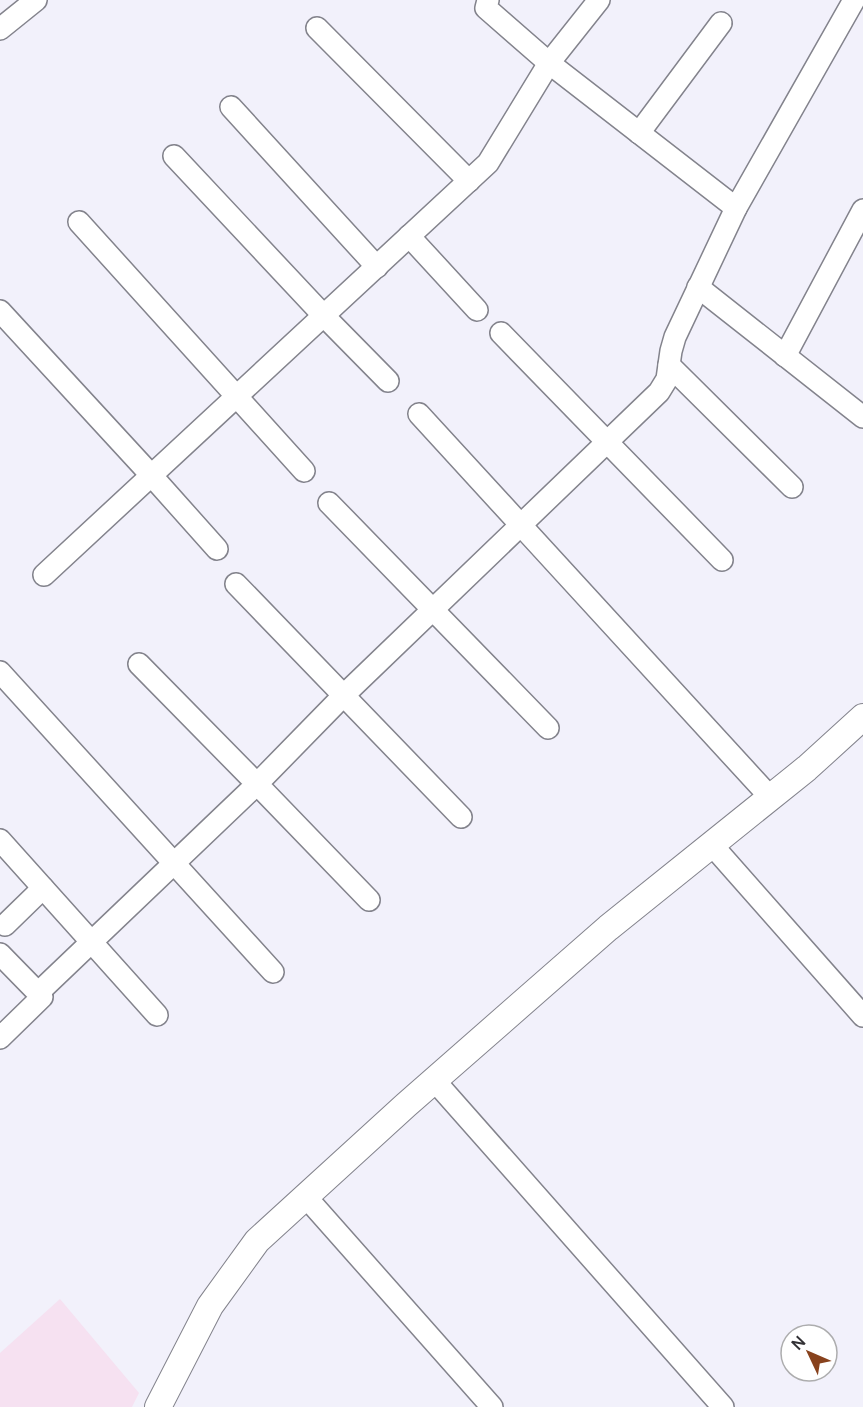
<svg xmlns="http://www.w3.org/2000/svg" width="863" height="1407" viewBox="0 0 863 1407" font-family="Manrope,sans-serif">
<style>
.industrial{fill:#f6e1f1}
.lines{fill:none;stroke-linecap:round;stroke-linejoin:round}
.minor-casing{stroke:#83838c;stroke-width:24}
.tertiary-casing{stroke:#83838c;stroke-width:28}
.minor{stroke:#fff;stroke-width:21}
.tertiary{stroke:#fff;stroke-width:26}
</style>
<rect width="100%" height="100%" fill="#f2f1fb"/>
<!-- industrial -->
<polygon class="industrial" points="60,1299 139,1393 132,1407 0,1407 0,1353"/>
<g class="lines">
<!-- minor casing -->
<g class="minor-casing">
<g id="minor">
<polyline points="317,28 469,181"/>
<polyline points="0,29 36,0"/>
<polyline points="231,107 377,267"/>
<polyline points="639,133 721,23"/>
<polyline points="174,156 324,316 388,381"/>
<polyline points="736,208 854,0"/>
<polyline points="79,222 304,471"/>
<polyline points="409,236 477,310"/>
<polyline points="698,287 863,417"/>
<polyline points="0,311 151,475 217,549"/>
<polyline points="501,333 722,560"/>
<polyline points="785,356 863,210"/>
<polyline points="669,365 792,487"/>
<polyline points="419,414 770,797"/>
<polyline points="329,503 548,728"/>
<polyline points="44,575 488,163 549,63 599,0"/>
<polyline points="236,584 461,817"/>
<polyline points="0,672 273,972"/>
<polyline points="0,840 157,1015"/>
<polyline points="712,845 863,1016"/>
<polyline points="369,900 257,784 344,695 659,392 667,379 671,351 675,337 736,208 549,63 486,8 488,0"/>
<polyline points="5,925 43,888"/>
<polyline points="0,954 42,997 0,1038"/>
<polyline points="38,993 257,784 139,664"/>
<polyline points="434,1080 723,1407"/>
<polyline points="306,1197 492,1407"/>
</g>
</g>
<!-- tertiary casing -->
<g class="tertiary-casing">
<polyline id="tertiary" points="158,1407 210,1306 257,1241 406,1105 608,928 807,768 863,717"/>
</g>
<!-- minor -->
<use href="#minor" class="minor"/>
<!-- tertiary -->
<use href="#tertiary" class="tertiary"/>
</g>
<!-- north arrow -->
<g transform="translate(809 1353) rotate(314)"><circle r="28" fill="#ffffff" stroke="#adadae" stroke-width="1.5"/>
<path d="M0-4.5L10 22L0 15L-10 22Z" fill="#88421d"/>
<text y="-9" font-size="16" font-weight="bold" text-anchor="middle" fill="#323135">N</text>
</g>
</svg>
